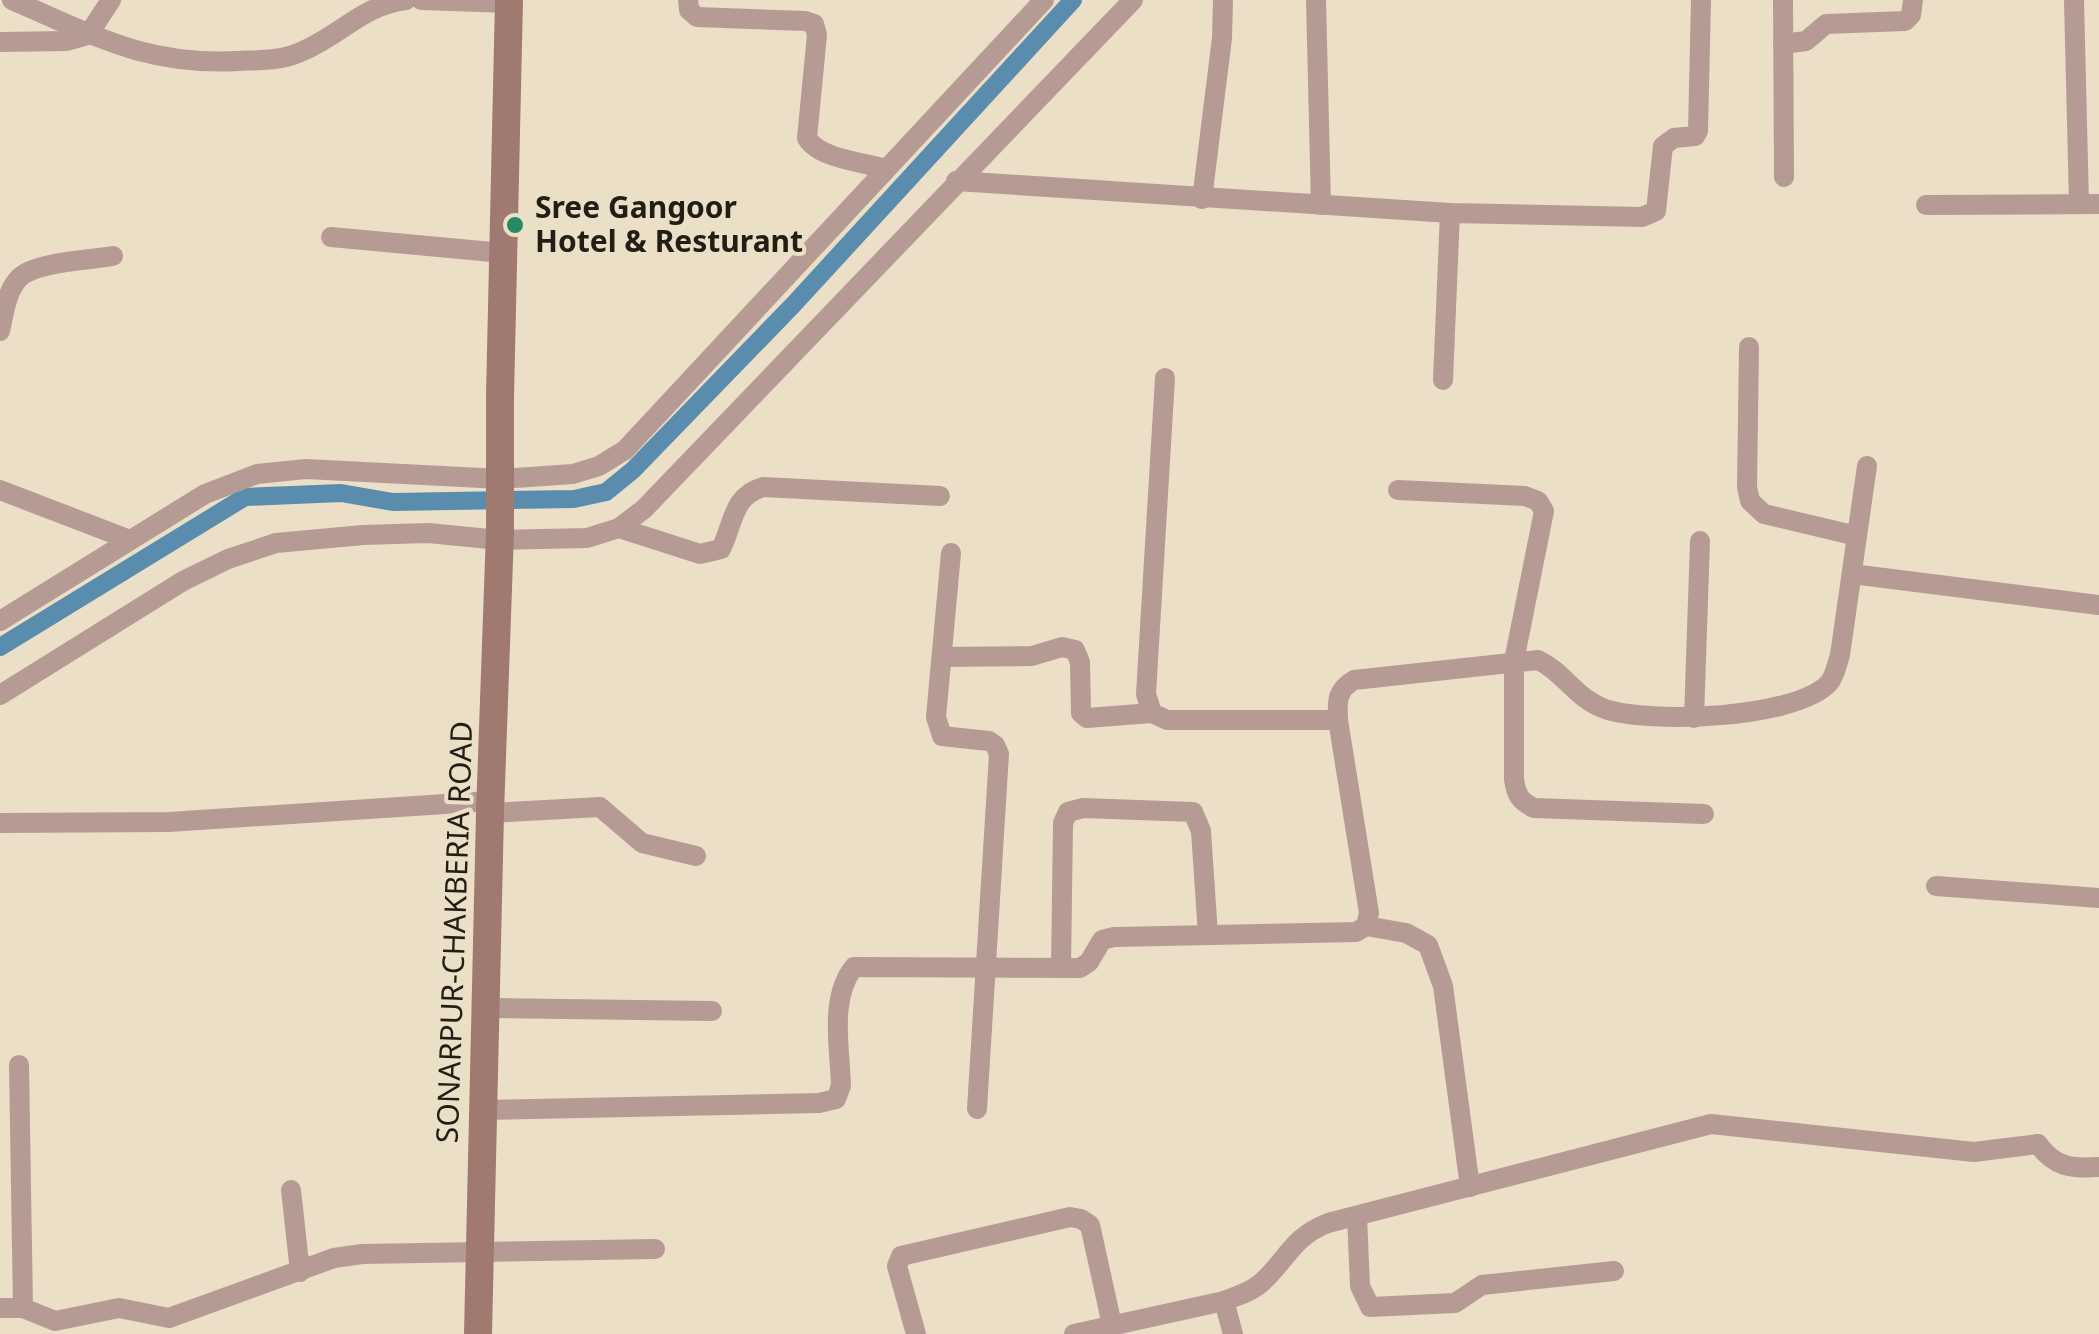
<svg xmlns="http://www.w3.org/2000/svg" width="2099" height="1334" viewBox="0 0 2099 1334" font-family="'Noto Sans',sans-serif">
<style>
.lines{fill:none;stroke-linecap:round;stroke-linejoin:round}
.canal{stroke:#598cad;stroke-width:18}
.street{stroke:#b69b95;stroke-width:20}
.secondary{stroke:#a07971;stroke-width:28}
.poi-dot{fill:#258a65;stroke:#ebdfc7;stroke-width:4}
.labels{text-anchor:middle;stroke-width:8;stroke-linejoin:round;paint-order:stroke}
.poi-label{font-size:30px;font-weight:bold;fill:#221e15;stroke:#ebdfc7;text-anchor:start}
.street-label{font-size:30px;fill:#221e15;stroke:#ebdfc7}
</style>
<rect width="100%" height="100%" fill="#ebdfc7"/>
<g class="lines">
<!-- canal -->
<polyline class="canal" points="0,647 245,497 341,493 393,502 574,499 606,492 633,470 793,305 1073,0"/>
<!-- street -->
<g class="street">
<path d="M 12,0 C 94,35 145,66 238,61 C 258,60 279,61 298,53 C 338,38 362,5 406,0"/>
<polyline points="421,0 509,3"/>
<path d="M 688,0 L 689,10 L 697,17 L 805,21 L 814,24 L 817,35 L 807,138 C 819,159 864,162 886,169"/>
<polyline points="1316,0 1321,205"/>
<polyline points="1783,0 1784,177"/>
<polyline points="2074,0 2079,204"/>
<polyline points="0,42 67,41 88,35 111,0"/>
<polyline points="1783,44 1806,41 1826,24 1905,21 1911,15 1913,0"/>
<polyline points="956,181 1450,213 1642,217 1656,211 1663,146 1674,138 1695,136 1698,131 1701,0"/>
<polyline points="1202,199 1222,38 1223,0"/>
<polyline points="1926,205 2099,204"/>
<polyline points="331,237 503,253"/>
<path d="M 0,331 C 4,314 6,292 19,278 C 34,262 90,260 113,256"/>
<polyline points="1749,347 1747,487 1750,501 1764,514 1857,536"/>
<polyline points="1165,378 1146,694 1152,713 1167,720 1338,720"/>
<polyline points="1443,380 1450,213"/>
<polyline points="0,490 130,540"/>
<path d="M 1398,490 L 1525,496 L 1538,501 L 1544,511 L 1514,661 L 1514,779 C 1516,795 1520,801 1534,808 L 1704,814"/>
<path d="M 619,528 L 700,554 L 721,549 C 734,523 732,496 763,487 L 940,496"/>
<polyline points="951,553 936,717 942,736 989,741 995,745 999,754 977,1109"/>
<polyline points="1852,574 2099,605"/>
<polyline points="0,621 205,494 257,474 306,469 501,479 573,474 599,466 625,450 1044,0"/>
<polyline points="942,657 1032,656 1062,647 1075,650 1080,662 1081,713 1087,718 1152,713"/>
<polyline points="0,695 183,581 228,559 276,543 363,535 428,533 500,540 587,538 619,528 644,509 1133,0"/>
<polyline points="1694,718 1700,541"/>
<polyline points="490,813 600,807 642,843 696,856"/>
<polyline points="0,823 169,822 491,801"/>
<polyline points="1936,886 2099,898"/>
<polyline points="1366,926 1406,933 1428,945 1443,986 1470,1187"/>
<polyline points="1061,968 1063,823 1068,812 1083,808 1193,812 1201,831 1208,935"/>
<polyline points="486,1008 712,1011"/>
<polyline points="19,1065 23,1308"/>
<path d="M 483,1110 L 819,1103 L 836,1099 L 841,1086 C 840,1048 829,998 854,967 L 1080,968 L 1089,962 L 1102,940 L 1114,937 L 1356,932 L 1366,926 L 1369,913 L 1338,720 C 1337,700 1337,690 1354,680 L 1538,660 C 1564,672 1576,699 1605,709 C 1650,724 1795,719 1829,683 C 1835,676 1837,664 1840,655 L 1867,466"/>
<polyline points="291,1190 300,1272"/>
<polyline points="1357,1216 1360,1286 1370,1307 1455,1303 1482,1285 1614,1271"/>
<polyline points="1224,1301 1233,1334"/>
<polyline points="0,1308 23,1308 55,1321 119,1308 169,1318 334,1258 362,1254 655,1249"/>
<polyline points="916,1334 897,1266 901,1256 1070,1217 1081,1219 1090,1225 1112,1325"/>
<path d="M 1074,1334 L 1224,1301 C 1237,1296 1251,1292 1261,1283 C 1287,1260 1292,1237 1328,1223 L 1711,1124 L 1974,1152 L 2038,1144 C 2054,1167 2072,1169 2099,1167"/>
</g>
<!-- secondary -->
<polyline class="secondary" points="478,1334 490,813 500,532 500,396 509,0"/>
</g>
<!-- markers -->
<circle class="poi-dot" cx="515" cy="225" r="10"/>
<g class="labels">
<!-- poi labels -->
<g class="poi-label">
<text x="535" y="218">Sree Gangoor<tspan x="535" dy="34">Hotel &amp; Resturant</tspan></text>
</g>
<!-- street labels -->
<g class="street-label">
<text transform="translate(455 932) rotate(-88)" y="10">SONARPUR-CHAKBERIA ROAD</text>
</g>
</g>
</svg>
